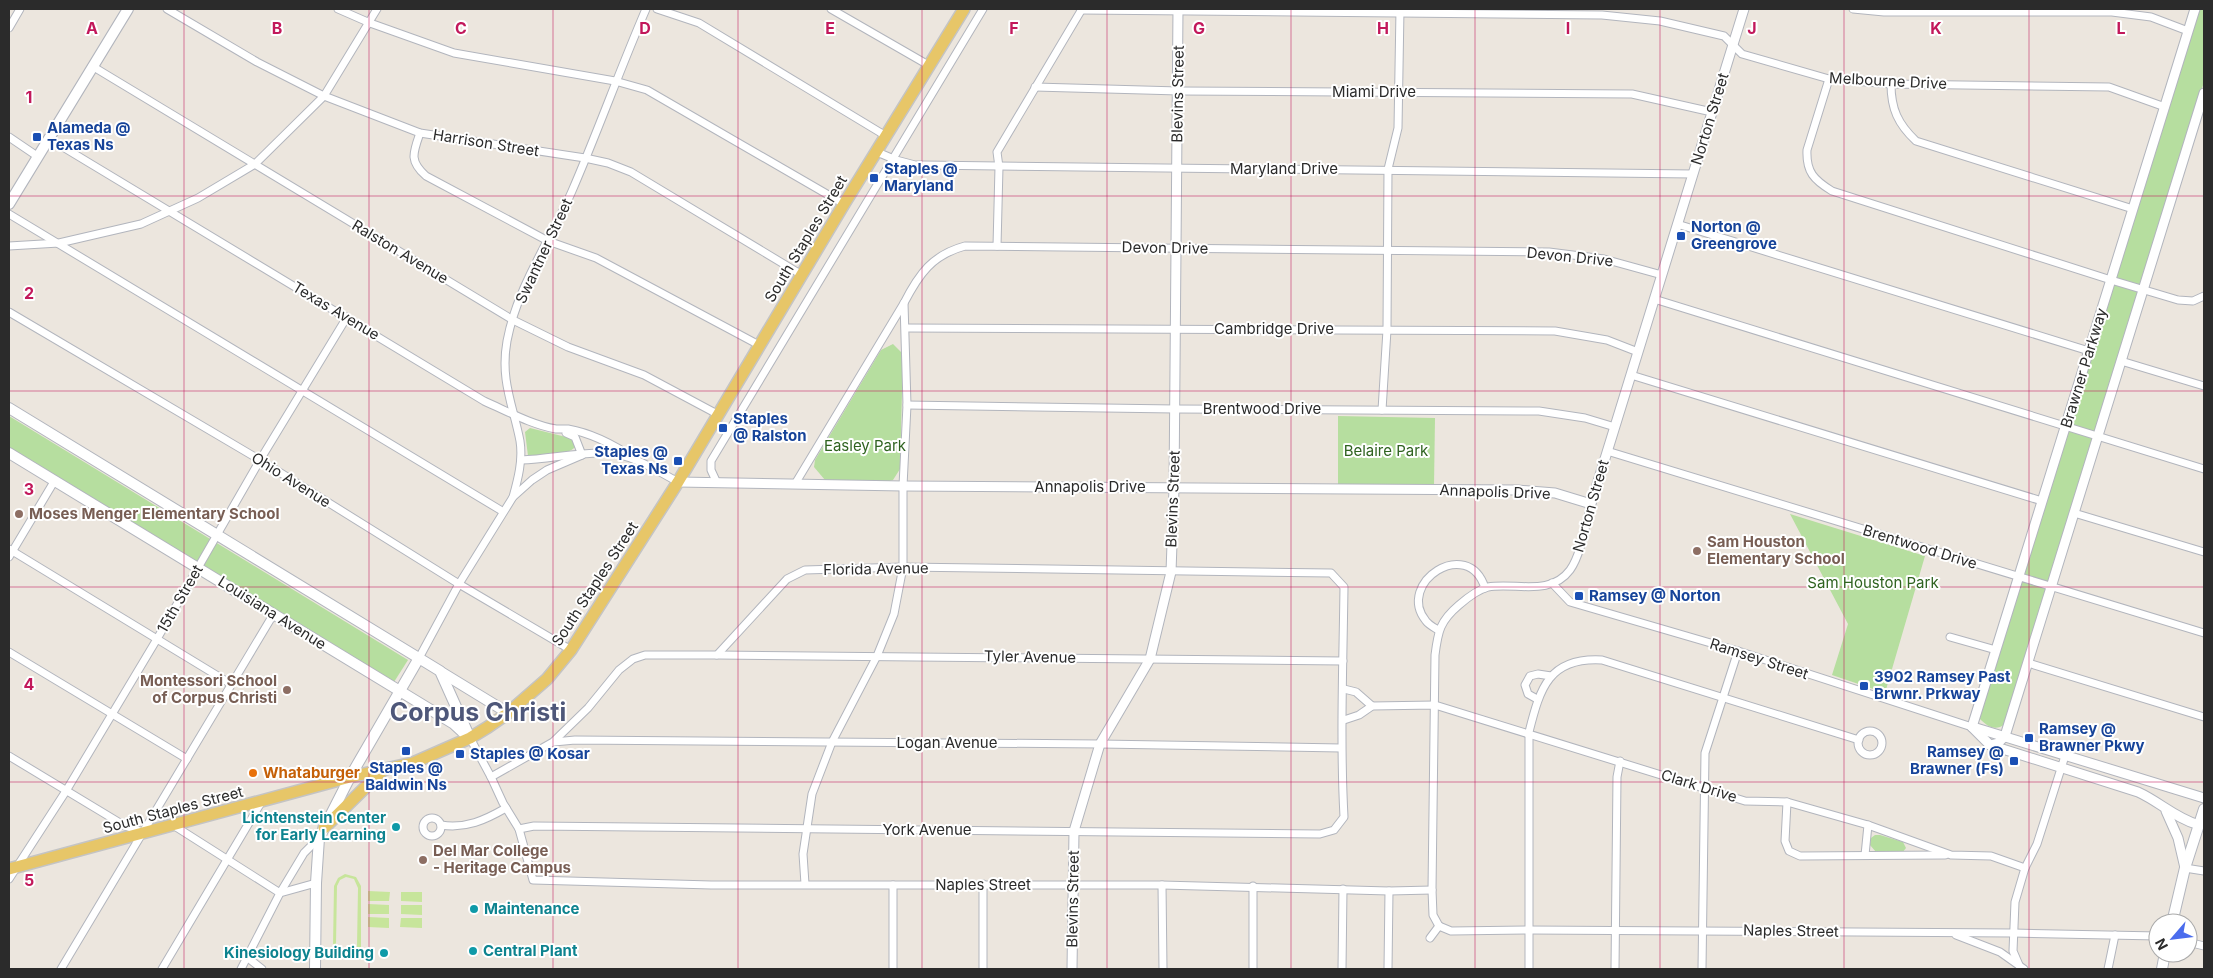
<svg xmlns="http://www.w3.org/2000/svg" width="2213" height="978" viewBox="0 0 2213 978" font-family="Inter,sans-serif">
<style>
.green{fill:#b6de9f}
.pitch{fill:#c7e59b;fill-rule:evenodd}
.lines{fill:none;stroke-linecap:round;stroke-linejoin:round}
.minor-casing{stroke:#b2b5bd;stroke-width:9}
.tertiary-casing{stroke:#b2b5bd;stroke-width:11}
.secondary-casing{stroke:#b2b5bd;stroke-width:12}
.primary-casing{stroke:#c4c4c4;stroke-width:14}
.minor{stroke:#fff;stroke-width:7}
.tertiary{stroke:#fff;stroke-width:9}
.secondary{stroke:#fff;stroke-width:10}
.primary{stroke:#e7c668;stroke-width:11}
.grid{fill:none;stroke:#c2185b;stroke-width:1;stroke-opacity:0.55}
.transit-dot{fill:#1a4fb4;stroke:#fff;stroke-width:2}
.education-dot{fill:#8d6e63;stroke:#fff;stroke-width:2}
.food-dot{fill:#e8710a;stroke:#fff;stroke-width:2}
.culture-dot{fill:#0f9aa8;stroke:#fff;stroke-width:2}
.labels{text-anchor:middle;stroke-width:4;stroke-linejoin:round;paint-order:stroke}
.street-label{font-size:15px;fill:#2b2b2b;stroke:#fff}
.transit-label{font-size:15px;font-weight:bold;fill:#164399;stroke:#fff;text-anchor:start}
.park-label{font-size:15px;fill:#2f6320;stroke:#fff}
.education-label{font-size:15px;font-weight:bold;fill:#785e54;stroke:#fff;text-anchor:start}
.food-label{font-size:15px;font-weight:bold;fill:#c56008;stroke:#fff;text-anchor:start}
.culture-label{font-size:15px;font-weight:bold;fill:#0d838f;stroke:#fff;text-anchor:end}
.town-label{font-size:25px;font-weight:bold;fill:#4e5779;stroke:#fff}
.grid-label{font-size:16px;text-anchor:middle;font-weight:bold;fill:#c2185b;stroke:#fff;stroke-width:4;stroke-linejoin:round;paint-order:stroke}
</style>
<rect width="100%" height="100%" fill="#ece6de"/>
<!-- green -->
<g class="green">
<path d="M 2199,9 L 2204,9 L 2204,82 L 2005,724 C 1995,732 1987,726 1980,719 L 1980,715 Z"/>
<polygon points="893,344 903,354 900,469 893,480 886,482 825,480 814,467 815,460 881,350"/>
<polygon points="9,416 408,660 394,682 9,449"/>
<polygon points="1338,416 1435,418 1434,486 1338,484"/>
<path d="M 530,428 L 570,438 L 574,440 L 576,446 C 570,455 539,458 528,456 L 525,432 Z"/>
<polygon points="1790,514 1925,556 1885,693 1832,675 1848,624"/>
<polygon points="1875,835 1880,835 1903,842 1906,848 1902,853 1876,852 1870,845 1871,838"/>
</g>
<!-- pitch -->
<g class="pitch">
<path d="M 345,874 L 356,877 L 361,886 L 361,960 L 357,960 L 357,954 L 349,958 L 340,956 L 333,946 L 334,886 L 338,878 ZM 346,877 L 354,879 L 358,888 L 357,946 L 353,953 L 347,955 L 339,951 L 336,944 L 337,886 L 340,880 Z"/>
<polygon points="368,891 390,892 389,901 368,901"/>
<polygon points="401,892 422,892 422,902 401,901"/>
<polygon points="368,904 389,905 389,914 368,914"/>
<polygon points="401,905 422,905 422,915 401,914"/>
<polygon points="368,917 389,918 389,928 368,927"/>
<polygon points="401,918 422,918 422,928 400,927"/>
</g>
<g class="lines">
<!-- minor casing -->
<g class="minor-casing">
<g id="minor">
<polyline points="167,9 257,62 324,96 420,133 585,158 608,163 631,172 802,275"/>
<polyline points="338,9 370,23 454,53 615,81 647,90 844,204"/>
<polyline points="657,9 699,23 886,136"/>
<polyline points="831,9 930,66"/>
<polyline points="1853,9 1884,12 2112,12 2151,17 2188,31"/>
<polyline points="1081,10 1602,15 1660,21 1724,36 1742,54 1829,79 1891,84 2109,87 2165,107"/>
<polyline points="9,28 20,9"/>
<polyline points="92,66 513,320 568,347 644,375 719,415"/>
<path d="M 1829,79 L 1807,150 C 1806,172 1814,180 1832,191 L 2111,280 L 2178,300 L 2193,301 L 2204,296"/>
<path d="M 1891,84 C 1891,109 1898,124 1916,141 L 2133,209"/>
<polyline points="1035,87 1179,91 1632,94 1712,112"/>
<path d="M 420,133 C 413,153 409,161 426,176 L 548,241 L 596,258 L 759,345"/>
<polyline points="9,137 37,156"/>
<path d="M 48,138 L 484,401 C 507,411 532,425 556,429 C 560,429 564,429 568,429 C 591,433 616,446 635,459"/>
<path d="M 877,152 L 896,160 L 915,165 C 1174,168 1433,170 1693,174"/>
<polyline points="9,214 502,511"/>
<polyline points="1677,224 2089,351"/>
<polyline points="9,246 59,243 141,224 198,198 255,164 324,96 377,9"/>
<polyline points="997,246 999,167 997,152 1082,9"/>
<polyline points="1654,299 2204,469"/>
<polyline points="9,312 260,460 459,584 571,650"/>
<polyline points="906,328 1555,331 1607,340 1638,352"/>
<polyline points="2121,361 2204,386"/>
<polyline points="1631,375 2042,501"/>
<polyline points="907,405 1175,409 1539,411 1585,418 1615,427"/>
<polyline points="1382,410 1387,330 1388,169 1398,128 1400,9"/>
<polyline points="566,433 575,437 582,455"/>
<polyline points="1607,451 2204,633"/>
<path d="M 521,460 C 550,459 577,452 606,453 C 632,454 656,470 678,482"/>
<polyline points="717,483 711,470 711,461 983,9"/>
<path d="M 795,484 L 904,303 C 919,274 932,255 965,246 L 1549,252 L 1604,259 L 1662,275"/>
<polyline points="513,497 532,480 547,470 582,455"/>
<polyline points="2074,513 2204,552"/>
<polyline points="9,549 231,684"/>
<polyline points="9,557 55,480"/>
<polyline points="1552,583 1570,602 1738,651 1972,727"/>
<path d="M 1438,630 C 1435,628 1429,625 1426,621 C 1395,583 1468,535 1485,588"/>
<polyline points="1950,637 1996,650"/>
<polyline points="9,652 187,759"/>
<polyline points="717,655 1343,661"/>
<path d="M 419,658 L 459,584 L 513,497 C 518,479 523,460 520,441 C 513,405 500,380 507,341 C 517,287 550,241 572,191 C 598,131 620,69 646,9"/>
<polyline points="2028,663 2204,717"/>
<polyline points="1344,689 1356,692 1372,706"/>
<polyline points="1537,699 1528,694 1525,685 1530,676 1538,674 1551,676"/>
<polyline points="1344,720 1359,715 1372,706 1435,705 1745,801 1787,802 1868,825 1951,855 1991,856 2025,868"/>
<circle cx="1870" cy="743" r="12"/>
<polyline points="470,738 491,777 503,803 519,829 533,880 711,885 1162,885 1389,891 1432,890"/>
<polyline points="554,742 575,740 1100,744 1341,748"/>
<polyline points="9,756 125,826 143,832"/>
<path d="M 491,777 L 553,742 L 588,708 L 619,670 L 633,659 L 645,655 L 717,655 L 787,579 L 805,570 L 903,567 L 1331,573 L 1344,587 C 1343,664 1340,741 1344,817 L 1334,830 L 1320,834 L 534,826 L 519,829"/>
<polyline points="1787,802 1785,841 1789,851 1800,856 1945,855"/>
<circle cx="432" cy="827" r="9"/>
<polyline points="173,825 280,893 304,853 319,838"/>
<path d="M 441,825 C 466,829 485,820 506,808"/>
<polyline points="1865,855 1868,825"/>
<polyline points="2185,868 2204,871"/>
<polyline points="9,879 66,791 157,639 260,460 347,317"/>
<polyline points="805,884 803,854 812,794 832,742 877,656 894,614 903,567 903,486 907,405 904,303"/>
<polyline points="983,884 983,969"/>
<polyline points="1162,885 1163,969"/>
<polyline points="1439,926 1451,931 1529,930 2013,933 2158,936"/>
<path d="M 1439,926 L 1433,915 L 1432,890 L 1435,655 C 1438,631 1440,621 1459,605 C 1467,598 1477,590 1488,587 C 1515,582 1550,597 1570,570 C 1581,555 1586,523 1591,504"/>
<polyline points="1956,935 2000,952 2024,969"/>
<polyline points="1430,938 1439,926"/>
<polyline points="2188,942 2204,946"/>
<polyline points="248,958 262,969"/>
<polyline points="2019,965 2013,951 2015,902 2025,868 2037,844 2065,756"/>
<polyline points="61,969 273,615"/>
<polyline points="162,969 262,801"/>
<polyline points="241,969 280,893 316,883"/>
<polyline points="893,969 893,885"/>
<polyline points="1253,969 1253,886"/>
<polyline points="1342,969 1343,889"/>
<polyline points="1388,969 1389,891"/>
<path d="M 1529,969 L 1529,732 C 1540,688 1549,657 1602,660 L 1859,740"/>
<polyline points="1615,969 1617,777 1620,761"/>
<polyline points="1702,969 1705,753 1738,651"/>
<polyline points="2108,969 2115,935"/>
</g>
</g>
<!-- tertiary casing -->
<g class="tertiary-casing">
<g id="tertiary">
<polyline points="678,482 903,486 1518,490 1555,493 1591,504 1744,9"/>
<polyline points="1972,727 2195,9"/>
<path d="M 1972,727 L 1990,745 L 2138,792 C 2160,802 2175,818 2199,825"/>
<polyline points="1973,727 2204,798"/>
<polyline points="1990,745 1998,743 2005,736 2204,93"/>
<polyline points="2166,811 2178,838 2185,868"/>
<polyline points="1072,969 1074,831 1100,744 1150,659 1171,572 1174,488 1178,9"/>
</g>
</g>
<!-- secondary casing -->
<g class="secondary-casing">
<g id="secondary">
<polyline points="9,204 128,9"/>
<polyline points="9,408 440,671 470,738"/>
<polyline points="9,453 454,724 467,736"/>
<polyline points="441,672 508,713"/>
<polyline points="2172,923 2185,868 2204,809"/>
<polyline points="315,969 316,883 319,838 350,777 419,658"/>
<polyline points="2162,969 2165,953"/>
</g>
</g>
<!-- primary casing -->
<g class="primary-casing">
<g id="primary">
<polyline points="324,828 383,770"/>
<polyline points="9,869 350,777 413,763 470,738 488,727 508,713 547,679 571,650 678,482 844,204 964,9"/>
</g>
</g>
<!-- minor -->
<use href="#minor" class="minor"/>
<!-- tertiary -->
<use href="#tertiary" class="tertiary"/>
<!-- secondary -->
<use href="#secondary" class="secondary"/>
<!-- primary -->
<use href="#primary" class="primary"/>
</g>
<!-- grid -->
<path class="grid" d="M 184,9 L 184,969M 369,9 L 369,969M 553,9 L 553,969M 738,9 L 738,969M 922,9 L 922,969M 1107,9 L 1107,969M 1291,9 L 1291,969M 1475,9 L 1475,969M 1660,9 L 1660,969M 1844,9 L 1844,969M 2029,9 L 2029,969M 9,196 L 2204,196M 9,391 L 2204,391M 9,587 L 2204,587M 9,782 L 2204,782"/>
<!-- markers -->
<g class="transit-dot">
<rect x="32" y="132" width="10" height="10" rx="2.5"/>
<rect x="869" y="173" width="10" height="10" rx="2.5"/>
<rect x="1676" y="231" width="10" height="10" rx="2.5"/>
<rect x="718" y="423" width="10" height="10" rx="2.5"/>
<rect x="673" y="456" width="10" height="10" rx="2.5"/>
<rect x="1574" y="591" width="10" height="10" rx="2.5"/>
<rect x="1859" y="681" width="10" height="10" rx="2.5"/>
<rect x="2024" y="733" width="10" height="10" rx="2.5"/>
<rect x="401" y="746" width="10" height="10" rx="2.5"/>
<rect x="455" y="749" width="10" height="10" rx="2.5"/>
<rect x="2009" y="756" width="10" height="10" rx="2.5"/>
</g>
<g class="education-dot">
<circle cx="19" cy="514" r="5"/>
<circle cx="1697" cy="551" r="5"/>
<circle cx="287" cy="690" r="5"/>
<circle cx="423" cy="860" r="5"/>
</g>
<circle class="food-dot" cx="253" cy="773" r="5"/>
<g class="culture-dot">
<circle cx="396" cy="827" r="5"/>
<circle cx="474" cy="909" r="5"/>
<circle cx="473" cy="951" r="5"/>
<circle cx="384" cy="953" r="5"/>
</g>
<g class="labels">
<!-- street labels -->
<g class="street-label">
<text transform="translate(1888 81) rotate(3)" y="5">Melbourne Drive</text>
<text x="1374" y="97">Miami Drive</text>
<text transform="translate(1178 94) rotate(-89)" y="5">Blevins Street</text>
<text transform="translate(1710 119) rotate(-73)" y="5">Norton Street</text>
<text transform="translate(486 143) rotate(9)" y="5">Harrison Street</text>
<text x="1284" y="174">Maryland Drive</text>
<text transform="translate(806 239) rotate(-59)" y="5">South Staples Street</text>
<text transform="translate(1165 248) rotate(1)" y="5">Devon Drive</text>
<text transform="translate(544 251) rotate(-65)" y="5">Swantner Street</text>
<text transform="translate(400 252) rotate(31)" y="5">Ralston Avenue</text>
<text transform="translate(1570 257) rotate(6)" y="5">Devon Drive</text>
<text transform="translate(336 311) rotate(31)" y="5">Texas Avenue</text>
<text x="1274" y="334">Cambridge Drive</text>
<text transform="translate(2084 368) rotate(-73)" y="5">Brawner Parkway</text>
<text x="1262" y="414">Brentwood Drive</text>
<text transform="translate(291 480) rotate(32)" y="5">Ohio Avenue</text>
<text x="1090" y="492">Annapolis Drive</text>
<text transform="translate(1495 492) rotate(2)" y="5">Annapolis Drive</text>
<text transform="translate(1173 499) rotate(-88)" y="5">Blevins Street</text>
<text transform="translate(1591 506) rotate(-74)" y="5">Norton Street</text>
<text transform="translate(1920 547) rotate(17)" y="5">Brentwood Drive</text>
<text transform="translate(876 569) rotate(-1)" y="5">Florida Avenue</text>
<text transform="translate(595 584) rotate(-57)" y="5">South Staples Street</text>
<text transform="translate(180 599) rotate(-60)" y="5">15th Street</text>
<text transform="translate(272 613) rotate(32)" y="5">Louisiana Avenue</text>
<text transform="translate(1030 657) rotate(1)" y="5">Tyler Avenue</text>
<text transform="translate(1759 659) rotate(18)" y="5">Ramsey Street</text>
<text x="947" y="748">Logan Avenue</text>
<text transform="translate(1699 786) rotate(17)" y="5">Clark Drive</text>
<text transform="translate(173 810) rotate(-15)" y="5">South Staples Street</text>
<text x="927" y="835">York Avenue</text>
<text x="983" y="890">Naples Street</text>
<text transform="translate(1073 899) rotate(-89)" y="5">Blevins Street</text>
<text transform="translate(1791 931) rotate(1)" y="5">Naples Street</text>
</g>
<!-- transit labels -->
<g class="transit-label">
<text x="47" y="133">Alameda @<tspan x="47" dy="17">Texas Ns</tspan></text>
<text x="884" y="174">Staples @<tspan x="884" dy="17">Maryland</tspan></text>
<text x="1691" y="232">Norton @<tspan x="1691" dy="17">Greengrove</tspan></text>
<text x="733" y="424">Staples<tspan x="733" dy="17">@ Ralston</tspan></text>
<text x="668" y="457" text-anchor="end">Staples @<tspan x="668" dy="17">Texas Ns</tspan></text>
<text x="1589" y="601">Ramsey @ Norton</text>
<text x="1874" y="682">3902 Ramsey Past<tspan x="1874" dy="17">Brwnr. Prkway</tspan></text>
<text x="2039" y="734">Ramsey @<tspan x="2039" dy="17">Brawner Pkwy</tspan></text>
<text x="2004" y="757" text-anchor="end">Ramsey @<tspan x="2004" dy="17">Brawner (Fs)</tspan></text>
<text x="470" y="759">Staples @ Kosar</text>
<text x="406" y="773" text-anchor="middle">Staples @<tspan x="406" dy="17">Baldwin Ns</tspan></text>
</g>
<!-- park labels -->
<g class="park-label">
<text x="865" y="451">Easley Park</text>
<text x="1386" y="456">Belaire Park</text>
<text x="1873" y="588">Sam Houston Park</text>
</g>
<!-- education labels -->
<g class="education-label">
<text x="29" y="519">Moses Menger Elementary School</text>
<text x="1707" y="547">Sam Houston<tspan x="1707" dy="17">Elementary School</tspan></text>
<text x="277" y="686" text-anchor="end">Montessori School<tspan x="277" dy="17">of Corpus Christi</tspan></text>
<text x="433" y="856">Del Mar College<tspan x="433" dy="17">- Heritage Campus</tspan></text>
</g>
<!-- food labels -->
<g class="food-label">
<text x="263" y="778">Whataburger</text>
</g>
<!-- culture labels -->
<g class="culture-label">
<text x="386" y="823">Lichtenstein Center<tspan x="386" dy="17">for Early Learning</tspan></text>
<text x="484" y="914" text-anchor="start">Maintenance</text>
<text x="483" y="956" text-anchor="start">Central Plant</text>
<text x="374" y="958">Kinesiology Building</text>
</g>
<!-- town labels -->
<g class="town-label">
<text x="478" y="721">Corpus Christi</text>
</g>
</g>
<g class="grid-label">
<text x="92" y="34">A</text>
<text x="277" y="34">B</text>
<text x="461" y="34">C</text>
<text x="645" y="34">D</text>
<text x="830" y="34">E</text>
<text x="1014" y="34">F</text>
<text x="1199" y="34">G</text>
<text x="1383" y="34">H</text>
<text x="1568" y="34">I</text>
<text x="1752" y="34">J</text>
<text x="1936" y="34">K</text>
<text x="2121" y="34">L</text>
<text x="29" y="103">1</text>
<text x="29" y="299">2</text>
<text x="29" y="495">3</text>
<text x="29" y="690">4</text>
<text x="29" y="886">5</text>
</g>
<!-- border -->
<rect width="2213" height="978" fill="none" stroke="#2b2b2b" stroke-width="20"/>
<!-- north arrow -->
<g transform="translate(2173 938) rotate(242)"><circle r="24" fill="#ffffff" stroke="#aaaaaa"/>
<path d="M0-4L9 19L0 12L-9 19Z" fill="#4a6ced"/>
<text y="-8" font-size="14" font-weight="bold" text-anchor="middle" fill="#2b2b2b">N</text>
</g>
</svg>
